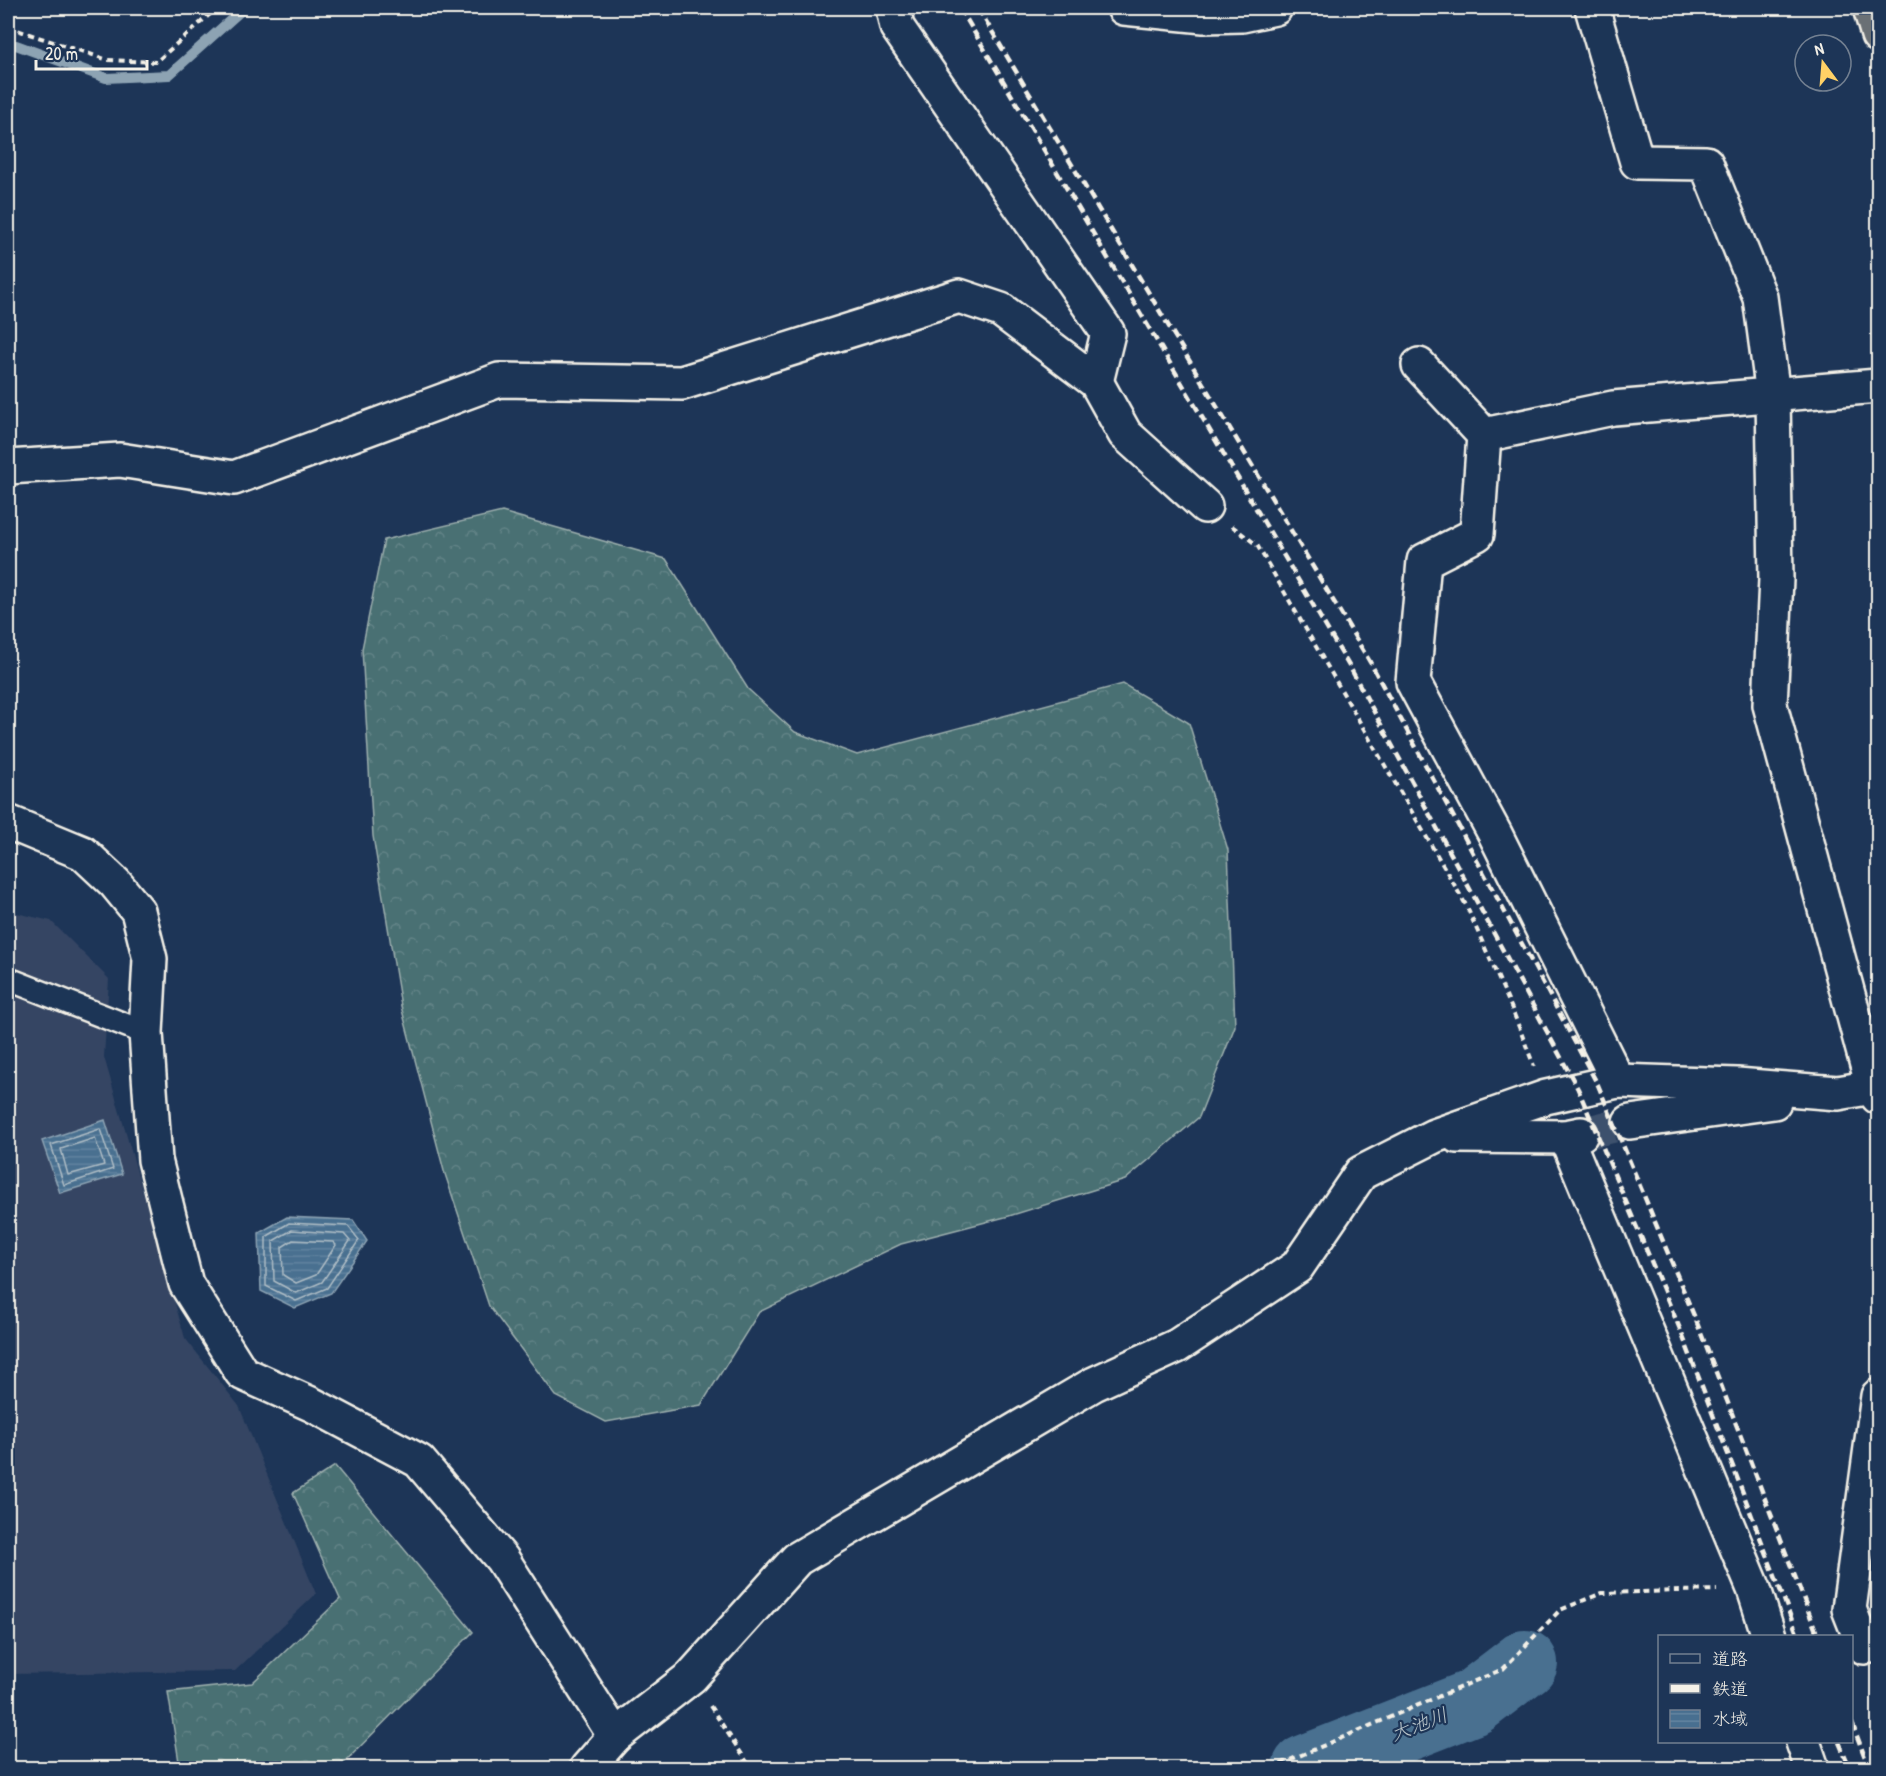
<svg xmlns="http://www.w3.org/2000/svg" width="1886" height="1776" viewBox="0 0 1886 1776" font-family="'Patrick Hand','Klee One',sans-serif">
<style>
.built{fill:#344563}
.forest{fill:url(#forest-crowns);stroke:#9eb0ae;stroke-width:1.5}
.water{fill:url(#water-rules);stroke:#8da3b3;stroke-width:1.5}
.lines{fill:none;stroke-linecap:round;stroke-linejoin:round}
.shore{stroke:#afbdc5;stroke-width:1.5}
.stream{stroke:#8da3b3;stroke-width:10}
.river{stroke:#486f90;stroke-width:66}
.street-tunnel{stroke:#3d516d;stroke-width:33;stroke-dasharray:33 16;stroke-linecap:butt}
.lane-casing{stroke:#f4f1e8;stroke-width:27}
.street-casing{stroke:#f4f1e8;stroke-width:38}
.secondary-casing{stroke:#f4f1e8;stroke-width:38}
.highway-casing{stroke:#f4f1e8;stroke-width:38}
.path{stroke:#f4f1e8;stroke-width:4;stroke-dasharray:6 4.5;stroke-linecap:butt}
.lane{stroke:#1d3557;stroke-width:22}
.street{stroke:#1d3557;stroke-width:33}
.secondary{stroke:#1d3557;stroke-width:33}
.highway{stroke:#6b6f75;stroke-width:33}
.rail{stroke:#f4f1e8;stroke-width:4.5;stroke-dasharray:9 4.5;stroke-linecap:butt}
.labels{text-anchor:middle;stroke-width:4.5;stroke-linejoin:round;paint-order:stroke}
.water-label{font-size:20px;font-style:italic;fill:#b8c4c9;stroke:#1d3557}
</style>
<defs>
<pattern id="forest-crowns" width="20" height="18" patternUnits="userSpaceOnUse" patternTransform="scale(1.5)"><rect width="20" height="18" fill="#486f73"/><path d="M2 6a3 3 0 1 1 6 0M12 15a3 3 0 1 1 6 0" fill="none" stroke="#638487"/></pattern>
<pattern id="water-rules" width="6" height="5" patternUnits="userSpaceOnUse" patternTransform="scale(1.5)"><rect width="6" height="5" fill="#486f90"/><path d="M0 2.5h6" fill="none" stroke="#6384a0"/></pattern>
</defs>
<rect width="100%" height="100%" fill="#1d3557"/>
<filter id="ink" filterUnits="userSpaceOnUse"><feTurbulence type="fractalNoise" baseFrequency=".0167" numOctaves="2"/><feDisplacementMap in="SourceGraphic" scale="12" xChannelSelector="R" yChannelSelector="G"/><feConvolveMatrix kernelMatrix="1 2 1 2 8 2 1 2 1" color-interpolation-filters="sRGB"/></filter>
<g filter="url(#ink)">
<!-- built -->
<polygon class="built" points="8,911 51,921 109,979 104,1057 185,1338 239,1406 316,1594 235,1671 8,1674"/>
<!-- forest -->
<g class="forest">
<polygon points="502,512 666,559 748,689 795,732 857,755 1123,684 1189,723 1228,850 1235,1026 1199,1117 1125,1180 1009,1216 901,1244 759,1312 701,1405 606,1422 556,1396 489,1306 444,1171 401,1006 373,836 362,649 384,540"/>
<polygon points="335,1466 473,1632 339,1768 180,1768 168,1692 252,1683 340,1599 293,1493"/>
</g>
<!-- water -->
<g class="water">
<polygon points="105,1120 122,1174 60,1193 42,1141"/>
<polygon points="287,1217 353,1220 367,1241 331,1293 295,1308 261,1291 259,1233"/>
</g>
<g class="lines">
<!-- shore -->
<g class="shore">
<polygon points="100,1129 113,1169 64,1185 51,1145"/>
<polygon points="95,1138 104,1165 68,1175 61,1149"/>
<polygon points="289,1223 348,1226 359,1240 327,1288 296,1301 266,1286 266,1237"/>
<polygon points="292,1230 344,1234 350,1241 322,1282 296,1293 274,1281 273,1241"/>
<polygon points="293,1240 333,1242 336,1245 316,1275 296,1283 283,1275 282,1247"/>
</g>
<!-- stream -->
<polyline class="stream" points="8,45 16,45 106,78 169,75 244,8"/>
<!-- river -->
<polyline class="river" points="1305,1768 1474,1702 1525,1663"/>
<!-- street-tunnel -->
<polyline class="street-tunnel" points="1581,1134 1630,1122"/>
<!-- lane casing -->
<g class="lane-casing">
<polyline id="lane" points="8,979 146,1033"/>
</g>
<!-- street casing -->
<g class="street-casing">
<g id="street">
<polyline points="893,8 897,27 1108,333 1096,382"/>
<polyline points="1592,8 1637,162 1706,163 1760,297 1773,395 1776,579 1770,705 1873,1087 1878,1097"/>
<polyline points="1419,365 1484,435 1477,534 1424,561 1413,682 1495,834 1618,1081"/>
<polyline points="1484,435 1613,408 1878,386"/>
<polyline points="8,467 120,460 234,478 499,380 682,383 959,296 1001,310 1096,382 1125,434 1205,506"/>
<polyline points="1630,1122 1774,1102"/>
<polyline points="1457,1136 1566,1137 1581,1134"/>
<polyline points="1566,1137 1754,1589 1769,1636"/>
<polyline points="1878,1396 1849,1609 1864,1647 1878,1645"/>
<polyline points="1803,1742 1812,1768"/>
<polyline points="587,1768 615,1736 691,1677 797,1559 1094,1384 1177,1346 1297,1267 1361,1173 1434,1136 1546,1097 1618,1081 1737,1085 1838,1093 1873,1087 1878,1084"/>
</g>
</g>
<!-- secondary casing -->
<g class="secondary-casing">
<g id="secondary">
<polyline points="1124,8 1204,16 1242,15 1275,8"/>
<polyline points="8,822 83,853 115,883 138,911 150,959 146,1033 155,1160 186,1284 242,1373 313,1405 419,1461 502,1559 615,1736"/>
</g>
</g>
<!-- highway casing -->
<g class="highway-casing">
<polyline id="highway" points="1870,8 1878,35"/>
</g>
<!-- path -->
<g class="path">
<polyline points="8,29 17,30 108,60 156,62 217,8"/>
<polyline points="1232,526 1257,545 1466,905 1512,1009 1534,1066"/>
<polyline points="710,1706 751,1768"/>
<polyline points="1271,1768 1503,1669 1560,1610 1602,1593 1717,1590"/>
</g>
<!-- lane -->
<use href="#lane" class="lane"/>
<!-- street -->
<use href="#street" class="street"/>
<!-- secondary -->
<use href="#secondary" class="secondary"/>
<!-- highway -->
<use href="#highway" class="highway"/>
<!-- rail -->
<g class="rail">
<polyline points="960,8 1352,671 1578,1089 1680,1329 1798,1636"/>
<polyline points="978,8 1370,662 1598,1085 1697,1323 1818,1636"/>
<polyline points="1852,1723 1869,1768"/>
<polyline points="1839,1742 1850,1768"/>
</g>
</g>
</g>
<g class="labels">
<!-- water labels -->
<g class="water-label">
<text transform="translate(1419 1724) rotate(-21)" y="7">大池川</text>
</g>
</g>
<!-- margin -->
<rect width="1886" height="1776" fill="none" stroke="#1d3557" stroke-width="30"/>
<rect x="15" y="15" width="1856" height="1746" fill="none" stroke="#f4f1e8" stroke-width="2" filter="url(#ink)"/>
<!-- legend -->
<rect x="1658" y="1635" width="195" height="108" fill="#1d3557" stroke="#738091" stroke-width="1.5"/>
<rect x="1670" y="1654" width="30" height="9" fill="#1d3557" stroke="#738091" stroke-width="1.5"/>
<text x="1712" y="1665" font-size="18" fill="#f4f1e8">道路</text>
<rect x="1670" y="1684" width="30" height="9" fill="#f4f1e8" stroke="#738091" stroke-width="1.5"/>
<text x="1712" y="1695" font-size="18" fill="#f4f1e8">鉄道</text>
<rect x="1670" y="1710" width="30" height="18" fill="url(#water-rules)" stroke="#738091" stroke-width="1.5"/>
<text x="1712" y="1725" font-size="18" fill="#f4f1e8">水域</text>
<!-- north arrow -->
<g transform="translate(1823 63) rotate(344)"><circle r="28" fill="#1d3557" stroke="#738091" stroke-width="1.5"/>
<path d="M0-4.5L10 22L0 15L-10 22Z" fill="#ffd166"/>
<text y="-9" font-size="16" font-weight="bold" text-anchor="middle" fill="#f4f1e8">N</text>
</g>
<!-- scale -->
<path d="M36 60v9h111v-9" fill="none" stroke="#f4f1e8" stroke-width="3"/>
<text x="45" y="60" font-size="18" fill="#f4f1e8" stroke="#1d3557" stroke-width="4.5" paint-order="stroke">20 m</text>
</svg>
